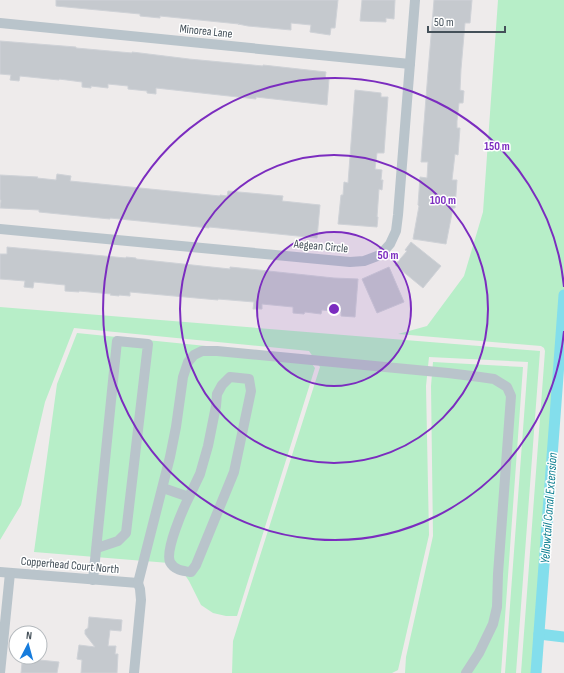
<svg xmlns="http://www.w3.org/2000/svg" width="564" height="673" viewBox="0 0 564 673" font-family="'Sofia Sans Condensed',sans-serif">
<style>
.green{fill:#b7eec8}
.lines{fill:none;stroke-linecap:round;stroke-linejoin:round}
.canal{stroke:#83deec;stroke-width:11}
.building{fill:#c5c9ce;stroke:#cfd2d7}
.minor{stroke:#b9c4cb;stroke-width:10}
.ring{fill:none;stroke:#7b2cbf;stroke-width:2}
.labels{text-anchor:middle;stroke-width:3;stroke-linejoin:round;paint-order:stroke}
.street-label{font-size:12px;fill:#445059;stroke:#fff}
.water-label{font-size:13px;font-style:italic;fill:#0b7d8f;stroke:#fff}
.centre{fill:#7b2cbf;stroke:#fff;stroke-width:2}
.ring-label{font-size:12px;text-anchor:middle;font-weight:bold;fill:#7b2cbf;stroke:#fff;stroke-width:3;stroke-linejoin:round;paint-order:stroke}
</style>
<rect width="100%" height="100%" fill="#eeebeb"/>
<!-- green -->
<g class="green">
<polygon points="498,0 564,0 564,345 539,673 521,673 545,351 544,348 541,346 398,334 427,326 464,276 483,212"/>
<polygon points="0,307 540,351 516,673 505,673 528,362 429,357 426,386 429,535 398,670 392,673 232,673 233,641 320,367 309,351 74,328 45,402 21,505 0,540"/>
<polygon points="77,333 306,356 315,368 237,616 226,616 213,613 201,605 189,581 181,569 169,563 34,552 57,384"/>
<polygon points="433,362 523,367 501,673 405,673 406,657 433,536 431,386"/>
</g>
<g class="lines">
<!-- canal -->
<g class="canal">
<polyline points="539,634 564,637"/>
<polyline points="536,673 564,295"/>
</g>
</g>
<!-- building -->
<g class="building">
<polygon points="56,0 338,0 335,28 331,28 330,35 310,32 311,25 291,23 291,30 248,26 238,24 239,24 160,16 160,18 140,16 140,14 56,6"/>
<polygon points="362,0 395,0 394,19 386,18 386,22 360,21"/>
<polygon points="434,0 472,0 470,23 465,23 461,69 460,90 464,91 463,103 459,103 457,121 457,128 460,128 458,155 455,154 452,180 457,180 455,208 453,208 446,244 413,239 419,206 418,205 420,177 427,178 428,162 421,162 428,72"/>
<polygon points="0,41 76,47 76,48 132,53 132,52 189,59 263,66 263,65 326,72 325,79 329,79 327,105 256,97 256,99 156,88 156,94 147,93 147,91 128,89 128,86 108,84 108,88 91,86 91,88 82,87 82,82 59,79 59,80 20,76 19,81 10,80 11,75 0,74"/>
<polygon points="355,90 381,93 381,97 388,97 384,153 377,153 375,169 382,170 381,180 383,180 382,190 379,189 377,217 378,217 377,227 338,224 341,195 343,195 344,182 348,183"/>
<polygon points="57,174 71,176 70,181 220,196 220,195 227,196 228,191 283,196 282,201 320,205 317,238 209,227 209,228 110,218 110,219 39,212 39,210 0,208 1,200 0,200 0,175 38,177 37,178 56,180"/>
<polygon points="411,242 441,266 423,288 395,265 407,251 405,250"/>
<polygon points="7,247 126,258 126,257 136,258 136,259 230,269 230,267 240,268 334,278 358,279 355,317 341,316 341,312 322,310 321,314 305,312 304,314 293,313 293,307 262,304 262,309 253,309 254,302 218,299 218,300 130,292 130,296 119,295 119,296 110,295 111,294 79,291 79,292 65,291 65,285 34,282 33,288 24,287 25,281 0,279 0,254 7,254"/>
<polygon points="389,267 404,302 377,313 362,279"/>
<polygon points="89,617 122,620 121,631 110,630 108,646 116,646 115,654 118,654 117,673 81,673 82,660 77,659 79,645 95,647 85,634 85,630 88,628"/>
<polygon points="30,659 59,662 57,673 21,673 22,663 29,664"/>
</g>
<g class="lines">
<!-- minor -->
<g class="minor">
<polyline points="0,23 410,64"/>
<polyline points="0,229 350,262 364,261 380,255 390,244 396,231 398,215 415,0"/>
<path d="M 163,488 L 189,497 L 200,474 L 208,446 L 216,406 L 217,394 L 222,385 L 230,377 L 249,379 L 251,391 L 234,472 L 196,565 L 191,572 C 183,571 174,570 170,562 C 165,550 183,509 189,497"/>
<polyline points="0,572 138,583"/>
<polyline points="93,580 117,341 148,344 126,533 118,541 97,548"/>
<polyline points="138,583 170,457 176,427 183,377 188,362 194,355 202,351 217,351 448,373 480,377 494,379 507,387 511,396 498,574 497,607 493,624 479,653 466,673"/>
<polyline points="0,673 10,573"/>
<polyline points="134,673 141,600 140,589 138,583"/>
</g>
</g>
<!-- distance rings -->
<circle cx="334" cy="309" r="77" fill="#7b2cbf" fill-opacity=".12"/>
<g class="ring">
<circle cx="334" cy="309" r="77"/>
<circle cx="334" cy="309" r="154"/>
<path d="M564 331A231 231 0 1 1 564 287"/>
</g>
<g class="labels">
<!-- street labels -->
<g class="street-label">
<text transform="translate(206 31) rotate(6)" y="4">Minorea Lane</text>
<text transform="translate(321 246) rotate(5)" y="4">Aegean Circle</text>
<text transform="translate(70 565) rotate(5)" y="4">Copperhead Court North</text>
</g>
<!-- water labels -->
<g class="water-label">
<text transform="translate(548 508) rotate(-86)" y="5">Yellowtail Canal Extension</text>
</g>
</g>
<circle cx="334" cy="309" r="6" class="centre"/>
<g class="ring-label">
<text x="497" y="150">150 m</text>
<text x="443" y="204">100 m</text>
<text x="388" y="259">50 m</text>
</g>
<!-- north arrow -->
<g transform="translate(28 645) rotate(6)"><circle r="19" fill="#ffffff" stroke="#b4b9bd"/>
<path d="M0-3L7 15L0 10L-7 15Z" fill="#167cdd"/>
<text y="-6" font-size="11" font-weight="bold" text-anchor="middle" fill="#445059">N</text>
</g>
<!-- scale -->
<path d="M428 26v6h77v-6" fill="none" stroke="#445059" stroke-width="2"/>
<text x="434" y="26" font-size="12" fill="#445059" stroke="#ffffff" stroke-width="3" paint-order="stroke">50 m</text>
</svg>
